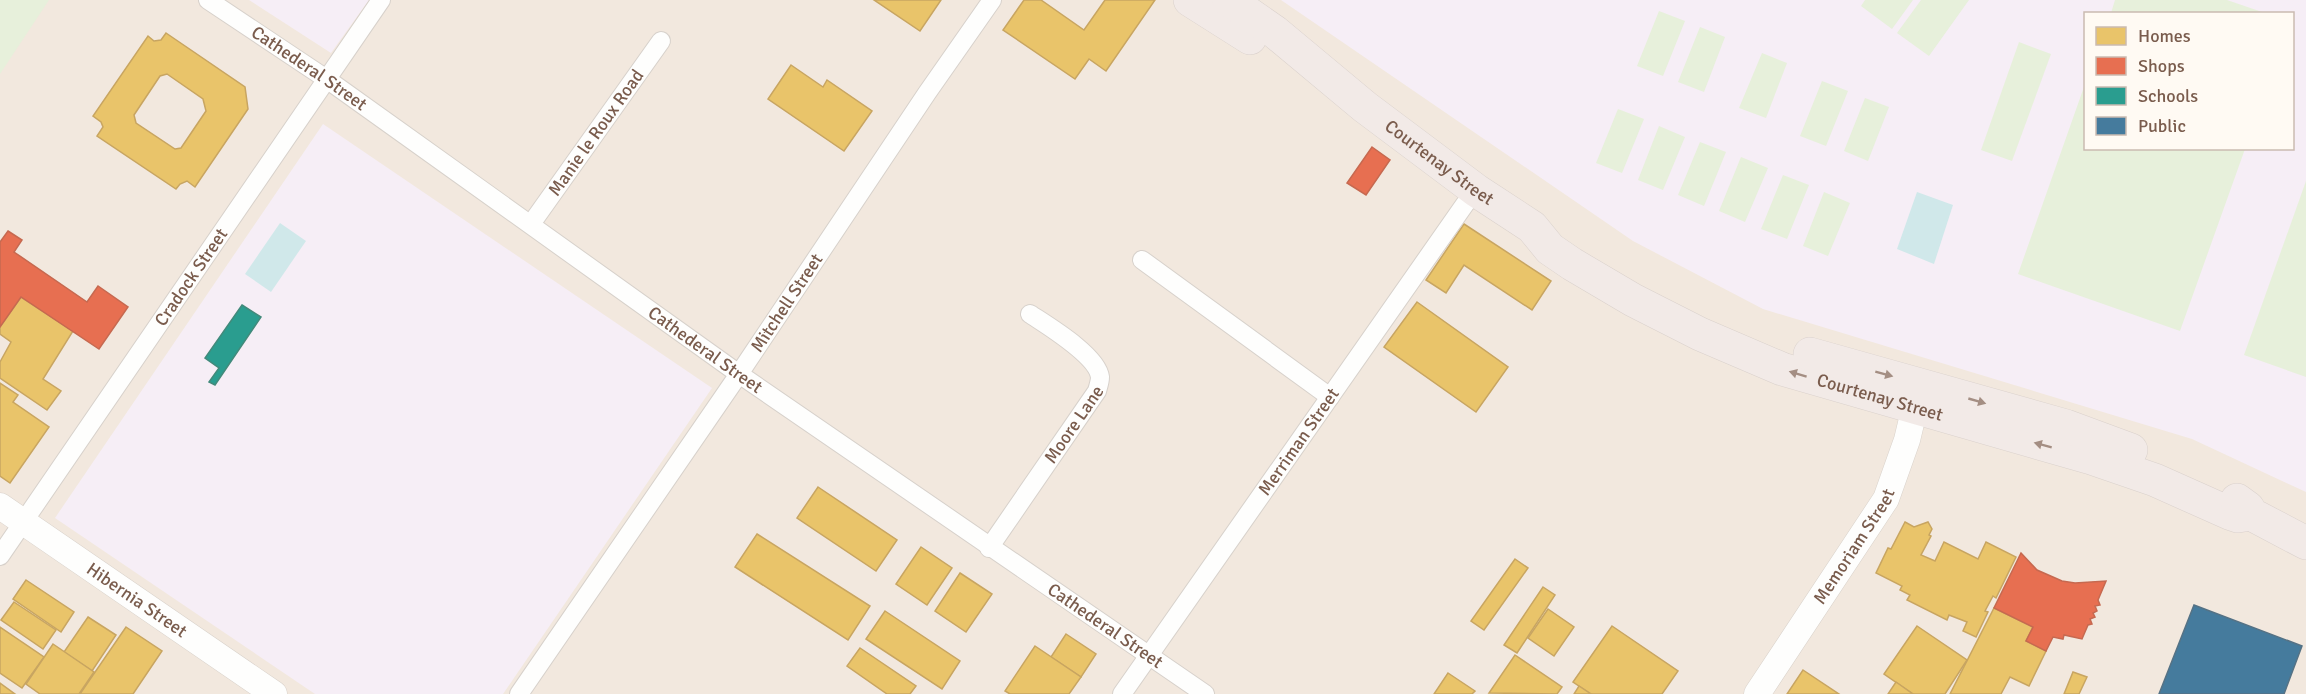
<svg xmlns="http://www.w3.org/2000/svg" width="2306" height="694" viewBox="0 0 2306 694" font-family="Signika,sans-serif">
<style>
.residential{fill:#f2e8de;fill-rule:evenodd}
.education{fill:#f6eef6;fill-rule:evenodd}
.green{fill:#e7f0db}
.water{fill:#d0e8ea}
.homes{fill:#e9c46a;stroke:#c8a561;stroke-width:1.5;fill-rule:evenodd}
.shops{fill:#e76f51;stroke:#c66950;stroke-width:1.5}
.schools{fill:#2a9d8f;stroke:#428a7b;stroke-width:1.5}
.public{fill:#457b9d;stroke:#557285;stroke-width:1.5}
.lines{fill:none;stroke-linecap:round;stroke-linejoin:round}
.street-casing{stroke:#d7d1cb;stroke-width:20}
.secondary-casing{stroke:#d9d2cb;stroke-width:27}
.highway-casing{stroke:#dad1cc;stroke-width:34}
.street{stroke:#fefefd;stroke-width:18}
.secondary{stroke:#fefefd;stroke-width:26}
.highway{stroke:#f2eae7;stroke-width:33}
.oneway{fill:#a48e83}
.labels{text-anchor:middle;stroke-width:6;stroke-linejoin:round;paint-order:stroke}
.street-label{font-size:18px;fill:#7a5c4d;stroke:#fffaf3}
</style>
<rect width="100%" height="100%" fill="#f9f5f0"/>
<!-- residential -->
<path class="residential" d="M 0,0 L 2306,0 L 2306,694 L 0,694 ZM 2086,14 L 2292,14 L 2292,148 L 2086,148 Z"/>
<!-- education -->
<g class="education">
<polygon points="249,0 369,0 331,53"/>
<path d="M 1281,0 L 2306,0 L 2306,492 L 2192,439 L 1763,309 L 1633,241 ZM 2086,14 L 2292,14 L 2292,148 L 2086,148 Z"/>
<polygon points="323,124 712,388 503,694 315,694 55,518"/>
</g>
<!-- green -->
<g class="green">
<polygon points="0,0 49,0 0,74"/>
<polygon points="1865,0 1913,0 1892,29 1861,6"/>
<polygon points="1921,0 1969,0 1929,56 1897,33"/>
<polygon points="2115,0 2227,0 2265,13 2111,13"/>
<polygon points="1659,11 1685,21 1663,76 1637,66"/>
<polygon points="1700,27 1725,37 1704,92 1678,82"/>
<polygon points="2019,42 2051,54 2012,161 1981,150"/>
<polygon points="1762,53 1787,63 1766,118 1739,108"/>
<polygon points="1822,81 1848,91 1826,146 1800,136"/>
<polygon points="2085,84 2086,148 2245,149 2180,331 2018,274"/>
<polygon points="1865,98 1889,107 1868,161 1844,151"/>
<polygon points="1618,109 1644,119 1622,173 1596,163"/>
<polygon points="1659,126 1685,137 1663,190 1638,180"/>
<polygon points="1700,142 1726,152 1704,206 1678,195"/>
<polygon points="1741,157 1768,168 1745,222 1719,211"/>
<polygon points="1783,175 1809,185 1787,239 1761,229"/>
<polygon points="2306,181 2306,377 2244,355"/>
<polygon points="1824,192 1850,203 1828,256 1803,246"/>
</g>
<!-- water -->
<g class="water">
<polygon points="1917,192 1953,205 1934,264 1897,249"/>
<polygon points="280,223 306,241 271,292 245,274"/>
</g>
<!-- homes -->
<g class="homes">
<polygon points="874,0 941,0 920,31"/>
<polygon points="1024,0 1041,0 1084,30 1105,0 1155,0 1106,71 1089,59 1075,79 1003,30"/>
<path d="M 166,33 L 245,87 L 248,109 L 195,187 L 187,181 L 180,184 L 176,189 L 97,136 L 103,127 L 101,122 L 93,116 L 148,36 L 154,41 L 161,40 ZM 167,74 L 203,99 L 206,111 L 181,148 L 175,149 L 136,123 L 134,115 L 160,76 Z"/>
<polygon points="791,65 823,87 827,80 872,111 844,151 768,99"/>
<polygon points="1464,224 1551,281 1532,310 1464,265 1446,293 1426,280"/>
<polygon points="21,297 73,331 43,379 61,391 47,410 0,378 0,362 11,342 0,334 0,327"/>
<polygon points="1417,302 1508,367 1476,412 1384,347"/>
<polygon points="0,383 18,395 13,402 49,427 10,483 0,476"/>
<polygon points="818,487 897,540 876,571 797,518"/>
<polygon points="1905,522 1914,527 1928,522 1932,529 1929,535 1931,536 1921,555 1935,561 1944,542 1978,559 1986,542 2016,557 1996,598 1993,596 1985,611 1988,612 1976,637 1963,631 1967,622 1949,615 1947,620 1907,600 1910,595 1900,590 1902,586 1876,573 1888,548 1891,549"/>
<polygon points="757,534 870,606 848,640 735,567"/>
<polygon points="921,547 952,568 927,605 896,584"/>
<polygon points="1515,559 1528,568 1484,630 1471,621"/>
<polygon points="960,573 992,594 966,632 935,611"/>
<polygon points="26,580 74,612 61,632 13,599"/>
<polygon points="1543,587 1555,595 1517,653 1504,645"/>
<polygon points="14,602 56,630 43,649 1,620"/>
<polygon points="1994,608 2033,627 2026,641 2046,651 2029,686 2010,677 2001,694 1950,694"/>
<polygon points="1548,609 1574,627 1554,656 1528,638"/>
<polygon points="885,611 960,661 942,689 866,639"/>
<polygon points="88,617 116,635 92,671 64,652"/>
<polygon points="1612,626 1678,671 1662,694 1591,694 1573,682"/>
<polygon points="1917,626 1967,660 1945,694 1913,694 1884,674"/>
<polygon points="0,627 44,657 22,688 0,673"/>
<polygon points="126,627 162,651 133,694 80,694"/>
<polygon points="1066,634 1096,654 1081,677 1051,657"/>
<polygon points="53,644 94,672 79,694 40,694 26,684"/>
<polygon points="1035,646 1081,677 1069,694 1010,694 1005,691"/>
<polygon points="860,648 916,686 910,694 887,694 847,666"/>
<polygon points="1515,655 1562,687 1557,694 1489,693"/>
<polygon points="1803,670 1839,694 1787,694"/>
<polygon points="2073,672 2087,677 2079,694 2064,694"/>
<polygon points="1448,673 1475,691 1472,694 1434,694"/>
<polygon points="1896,682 1913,694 1888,694"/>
<polygon points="0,683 15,694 0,694"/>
<polygon points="1579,686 1591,694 1574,694"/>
</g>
<!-- shops -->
<g class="shops">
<polygon points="1372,147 1390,160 1366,195 1347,183"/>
<polygon points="8,231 22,240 14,252 87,302 98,286 128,307 99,349 21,297 0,327 0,242"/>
<polygon points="2021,553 2037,570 2062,581 2075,583 2106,581 2098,600 2100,605 2095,606 2097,611 2093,613 2095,617 2090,619 2092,624 2088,625 2082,639 2064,635 2063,639 2053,637 2046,651 2026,641 2033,627 1994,608"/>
</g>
<!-- schools -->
<polygon class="schools" points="242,305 261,317 215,385 209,382 219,368 205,358"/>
<!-- public -->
<polygon class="public" points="2194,605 2302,646 2284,694 2159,694"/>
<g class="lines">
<!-- street casing -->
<g class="street-casing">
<g id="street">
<path id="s1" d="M 208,0 L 328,80 L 739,374 L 1205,694"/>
<path id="s2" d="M 531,224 L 661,41"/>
<polyline points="1142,260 1330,397"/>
<path id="s3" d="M 989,548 L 1097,391 C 1098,387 1100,382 1100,377 C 1097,355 1048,326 1030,314"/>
<path id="s4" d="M 0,556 L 381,0"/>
<path id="s5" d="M 519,694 L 739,374 L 927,93 L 992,0"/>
<path id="s6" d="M 1122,694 L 1465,204 L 1477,191"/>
</g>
</g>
<!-- secondary casing -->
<g class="secondary-casing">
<g id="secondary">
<path id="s7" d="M 0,506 L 274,694"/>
<path id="s8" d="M 1757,694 L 1886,499 L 1907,440 L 1919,390"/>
</g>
</g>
<!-- highway casing -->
<g class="highway-casing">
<g id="highway">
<polyline points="1190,0 1250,38"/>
<path id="s9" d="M 1229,0 L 1275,32 L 1365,107 L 1477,191 L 1532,227 L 1550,249 L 1572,264 L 1633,300 L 1700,334 L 1782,369 L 2091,458 L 2155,480 L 2229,513 L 2238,516 L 2251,514"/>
<polyline points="1810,354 2066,426 2131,450"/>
<polyline points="2237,500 2248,508 2251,514 2306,543"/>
</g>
</g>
<!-- street -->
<use href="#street" class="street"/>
<!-- secondary -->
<use href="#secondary" class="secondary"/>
<!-- highway -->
<use href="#highway" class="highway"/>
</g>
<!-- one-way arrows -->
<defs><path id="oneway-solid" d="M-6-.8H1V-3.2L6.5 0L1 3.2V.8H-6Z" transform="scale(1.5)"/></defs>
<g class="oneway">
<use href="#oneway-solid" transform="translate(1798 374) rotate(-163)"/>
<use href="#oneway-solid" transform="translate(1884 374) rotate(15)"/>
<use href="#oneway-solid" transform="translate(1977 401) rotate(16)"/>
<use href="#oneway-solid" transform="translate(2043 445) rotate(-165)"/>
</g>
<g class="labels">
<!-- street labels -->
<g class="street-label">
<text dy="6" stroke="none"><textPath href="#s1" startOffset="122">Cathederal Street</textPath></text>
<text dy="6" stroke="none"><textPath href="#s2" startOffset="112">Manie le Roux Road</textPath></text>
<text dy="6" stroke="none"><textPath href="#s9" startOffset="266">Courtenay Street</textPath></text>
<text dy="6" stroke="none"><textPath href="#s4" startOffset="338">Cradock Street</textPath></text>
<text dy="6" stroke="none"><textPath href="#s5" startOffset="474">Mitchell Street</textPath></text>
<text dy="6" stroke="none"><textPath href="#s1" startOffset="608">Cathederal Street</textPath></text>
<text dy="6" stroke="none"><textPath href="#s9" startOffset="771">Courtenay Street</textPath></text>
<text dy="6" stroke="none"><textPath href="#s3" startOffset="150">Moore Lane</textPath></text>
<text dy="6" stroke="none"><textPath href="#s6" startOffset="308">Merriman Street</textPath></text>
<text dy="6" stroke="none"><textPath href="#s8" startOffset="177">Memoriam Street</textPath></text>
<text dy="6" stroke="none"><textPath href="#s7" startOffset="166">Hibernia Street</textPath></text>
<text dy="6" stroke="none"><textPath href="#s1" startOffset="1094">Cathederal Street</textPath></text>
</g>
</g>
<!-- legend -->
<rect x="2084" y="12" width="210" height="138" fill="#fffaf3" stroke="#cabbb1" stroke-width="1.5"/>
<rect x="2096" y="27" width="30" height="18" fill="#e9c46a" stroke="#cabbb1" stroke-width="1.5"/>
<text x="2138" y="42" font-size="18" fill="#7a5c4d">Homes</text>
<rect x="2096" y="57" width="30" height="18" fill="#e76f51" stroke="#cabbb1" stroke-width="1.5"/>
<text x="2138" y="72" font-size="18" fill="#7a5c4d">Shops</text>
<rect x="2096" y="87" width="30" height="18" fill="#2a9d8f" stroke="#cabbb1" stroke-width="1.5"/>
<text x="2138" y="102" font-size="18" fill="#7a5c4d">Schools</text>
<rect x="2096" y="117" width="30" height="18" fill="#457b9d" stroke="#cabbb1" stroke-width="1.5"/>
<text x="2138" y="132" font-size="18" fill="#7a5c4d">Public</text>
</svg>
